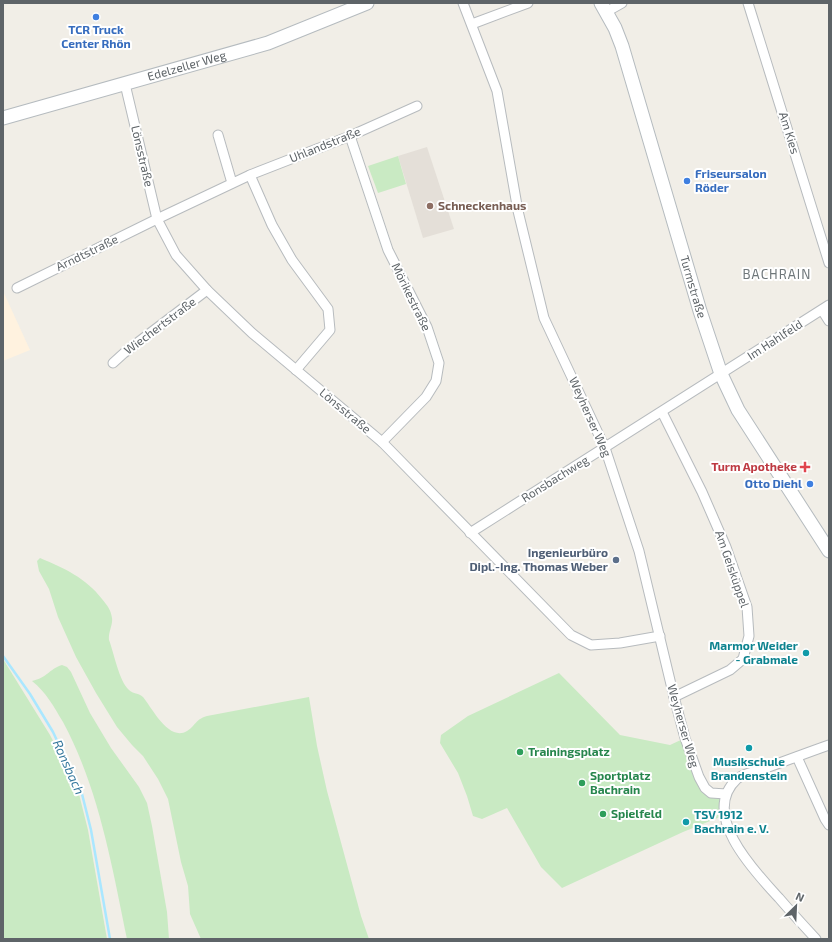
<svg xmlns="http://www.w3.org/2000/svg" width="832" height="942" viewBox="0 0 832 942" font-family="'Exo 2',sans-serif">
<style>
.commercial{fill:#fff2df}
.education{fill:#e4dfd8}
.green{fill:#c9eac3}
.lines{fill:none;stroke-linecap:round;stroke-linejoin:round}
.stream{stroke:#aae7ff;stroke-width:2.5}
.street-casing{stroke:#b7bbbe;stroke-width:11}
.secondary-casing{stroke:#b5bbbf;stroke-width:15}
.street{stroke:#fff;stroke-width:9}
.secondary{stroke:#fff;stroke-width:13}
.shop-dot{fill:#3f7fe0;stroke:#fff;stroke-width:1.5}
.education-dot{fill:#8d6e63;stroke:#fff;stroke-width:1.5}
.health-dot{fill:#e0444e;stroke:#fff;stroke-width:1.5}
.service-dot{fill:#5c6f8a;stroke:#fff;stroke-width:1.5}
.culture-dot{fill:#0f9aa8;stroke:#fff;stroke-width:1.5}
.leisure-dot{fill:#2e9e5b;stroke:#fff;stroke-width:1.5}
.labels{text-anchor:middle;stroke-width:4;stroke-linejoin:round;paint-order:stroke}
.shop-label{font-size:12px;font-weight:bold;fill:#366cbe;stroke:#fff}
.street-label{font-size:12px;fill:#5e6468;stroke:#fff}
.education-label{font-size:12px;font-weight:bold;fill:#785e54;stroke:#fff;text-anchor:start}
.health-label{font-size:12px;font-weight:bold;fill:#be3a42;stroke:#fff;text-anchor:end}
.service-label{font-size:12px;font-weight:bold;fill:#4e5e75;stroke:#fff;text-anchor:end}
.culture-label{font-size:12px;font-weight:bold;fill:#0d838f;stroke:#fff;text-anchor:end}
.leisure-label{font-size:12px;font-weight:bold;fill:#27864d;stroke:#fff;text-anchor:start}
.neighbourhood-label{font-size:13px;letter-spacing:1px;fill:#6f777a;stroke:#fff}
.water-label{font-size:13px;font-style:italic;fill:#36789d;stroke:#fff}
</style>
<rect width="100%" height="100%" fill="#f1eee7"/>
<!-- commercial -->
<polygon class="commercial" points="3,291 30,350 3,361"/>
<!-- education -->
<polygon class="education" points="427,147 454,229 423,238 398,156"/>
<!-- green -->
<g class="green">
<polygon points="398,156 406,184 378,193 368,166"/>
<path d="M 40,558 C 64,568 86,578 102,599 C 107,605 111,610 112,618 C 113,625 108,632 109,640 C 114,653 119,681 129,690 C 133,694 139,693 143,697 C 152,708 169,742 187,731 C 196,726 194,720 207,716 L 309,697 L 317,746 L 327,791 L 361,916 L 369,939 L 201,939 L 190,914 L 188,886 L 181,862 L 168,799 L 158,779 L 143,756 L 132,745 L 117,727 L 96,693 L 76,657 L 58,617 L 49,589 L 39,571 L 37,561 Z"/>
<polygon points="3,659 50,735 68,769 79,794 88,830 107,939 3,939"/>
<path d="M 62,665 L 67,667 L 71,672 L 90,713 L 111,748 L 139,787 L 147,803 L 152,826 L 167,912 L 169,939 L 127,939 C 112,866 99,789 63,722 C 54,707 46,692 32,681 C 47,678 49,669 62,665 Z"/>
<polygon points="559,673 620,735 670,745 685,738 705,788 726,794 725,815 683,832 562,888 541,867 507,808 482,819 473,816 467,796 458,773 440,743 441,735 468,716"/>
</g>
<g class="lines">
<!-- stream -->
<polyline class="stream" points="3,656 30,694 53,732 82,794 91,830 110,939"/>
<!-- street casing -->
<g class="street-casing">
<g id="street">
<polyline points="463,3 497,91 518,211 544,318 605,448 639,551 674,697 685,738 699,777 705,788 711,793 726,794"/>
<polyline points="748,3 829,263"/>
<polyline points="606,12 622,3"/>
<polyline points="472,24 528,3"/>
<polyline points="125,84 157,219 176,255 207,290 252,333 382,442 571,635 591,645 620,643 660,636"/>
<polyline points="218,135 232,183"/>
<polyline points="350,136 388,250 427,327 439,363 436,381 426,397 382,442"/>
<polyline points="250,175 272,225 292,260 328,309 330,330 296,370"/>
<polyline points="17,288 157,219 250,175 350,136 417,106"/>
<polyline points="822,310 829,321"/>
<polyline points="113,363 124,353 207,290"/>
<polyline points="662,412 702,492 726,547 747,607 749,636 743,659 730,670 674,697"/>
<polyline points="470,533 829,305"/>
<polyline points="797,757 825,819 829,825"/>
<path d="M 816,939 C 803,925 791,912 779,898 C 755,872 699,814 737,779 C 742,774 753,772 760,770 C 783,762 806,753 829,745"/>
</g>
</g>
<!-- secondary casing -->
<g class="secondary-casing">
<g id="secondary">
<path id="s1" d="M 601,3 L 615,28 L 622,46 L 700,311 L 721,374 L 738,410 L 829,551"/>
<path id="s2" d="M 3,118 L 268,43 L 367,3"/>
</g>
</g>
<!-- street -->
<use href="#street" class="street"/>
<!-- secondary -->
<use href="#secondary" class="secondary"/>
</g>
<!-- markers -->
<g class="shop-dot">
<circle cx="96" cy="17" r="4"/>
<circle cx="687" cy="181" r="4"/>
<circle cx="810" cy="484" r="4"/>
</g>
<circle class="education-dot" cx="430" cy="206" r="4"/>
<path class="health-dot" d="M803 461h4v4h4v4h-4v4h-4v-4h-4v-4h4z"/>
<circle class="service-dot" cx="616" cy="560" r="4"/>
<g class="culture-dot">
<circle cx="806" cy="653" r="4"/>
<circle cx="749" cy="748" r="4"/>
<circle cx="686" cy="822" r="4"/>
</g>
<g class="leisure-dot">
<circle cx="520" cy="752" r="4"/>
<circle cx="582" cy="783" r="4"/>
<circle cx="603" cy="814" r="4"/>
</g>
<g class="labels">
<!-- shop labels -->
<g class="shop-label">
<text x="96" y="34">TCR Truck<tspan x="96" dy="14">Center Rhön</tspan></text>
<text x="695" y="178" text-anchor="start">Friseursalon<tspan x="695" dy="14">Röder</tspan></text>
<text x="802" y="488" text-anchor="end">Otto Diehl</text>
</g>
<!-- street labels -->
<g class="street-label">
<text dy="4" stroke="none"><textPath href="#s2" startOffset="191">Edelzeller Weg</textPath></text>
<text transform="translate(789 133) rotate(73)" y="4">Am Kies</text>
<text transform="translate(325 145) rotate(-22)" y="4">Uhlandstraße</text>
<text transform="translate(142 156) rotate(77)" y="4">Lönsstraße</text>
<text transform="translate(87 253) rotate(-26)" y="4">Arndtstraße</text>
<text dy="4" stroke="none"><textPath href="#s1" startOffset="299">Turmstraße</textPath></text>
<text transform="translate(411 297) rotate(64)" y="4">Mörikestraße</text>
<text transform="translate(160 326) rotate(-37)" y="4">Wiechertstraße</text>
<text transform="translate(775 340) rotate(-33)" y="4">Im Hahlfeld</text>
<text transform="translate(345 411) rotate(40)" y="4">Lönsstraße</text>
<text transform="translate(590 417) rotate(66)" y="4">Weyherser Weg</text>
<text transform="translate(555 479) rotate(-32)" y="4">Ronsbachweg</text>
<text transform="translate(732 569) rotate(71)" y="4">Am Geisküppel</text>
<text transform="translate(683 726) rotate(74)" y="4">Weyherser Weg</text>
</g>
<!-- education labels -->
<g class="education-label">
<text x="438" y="210">Schneckenhaus</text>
</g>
<!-- health labels -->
<g class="health-label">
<text x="797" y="471">Turm Apotheke</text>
</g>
<!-- service labels -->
<g class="service-label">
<text x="608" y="557">Ingenieurbüro<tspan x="608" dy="14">Dipl.-Ing. Thomas Weber</tspan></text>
</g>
<!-- culture labels -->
<g class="culture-label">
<text x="798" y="650">Marmor Weider<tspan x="798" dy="14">- Grabmale</tspan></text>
<text x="749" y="766" text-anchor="middle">Musikschule<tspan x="749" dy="14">Brandenstein</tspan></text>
<text x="694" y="819" text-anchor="start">TSV 1912<tspan x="694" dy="14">Bachrain e. V.</tspan></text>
</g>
<!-- leisure labels -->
<g class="leisure-label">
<text x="528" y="756">Trainingsplatz</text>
<text x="590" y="780">Sportplatz<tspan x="590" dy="14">Bachrain</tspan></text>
<text x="611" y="818">Spielfeld</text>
</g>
<!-- neighbourhood labels -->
<g class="neighbourhood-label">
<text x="777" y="279">BACHRAIN</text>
</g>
<!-- water labels -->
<g class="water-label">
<text transform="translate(69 767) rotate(66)" y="5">Ronsbach</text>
</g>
</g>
<!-- border -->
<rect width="832" height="942" fill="none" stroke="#5e6468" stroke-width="8"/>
<!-- north arrow -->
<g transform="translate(796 906) rotate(24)" stroke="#ffffff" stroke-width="3" paint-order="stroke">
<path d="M0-3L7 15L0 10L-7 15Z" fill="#5e6468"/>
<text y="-6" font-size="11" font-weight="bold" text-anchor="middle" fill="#5e6468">N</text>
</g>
</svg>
